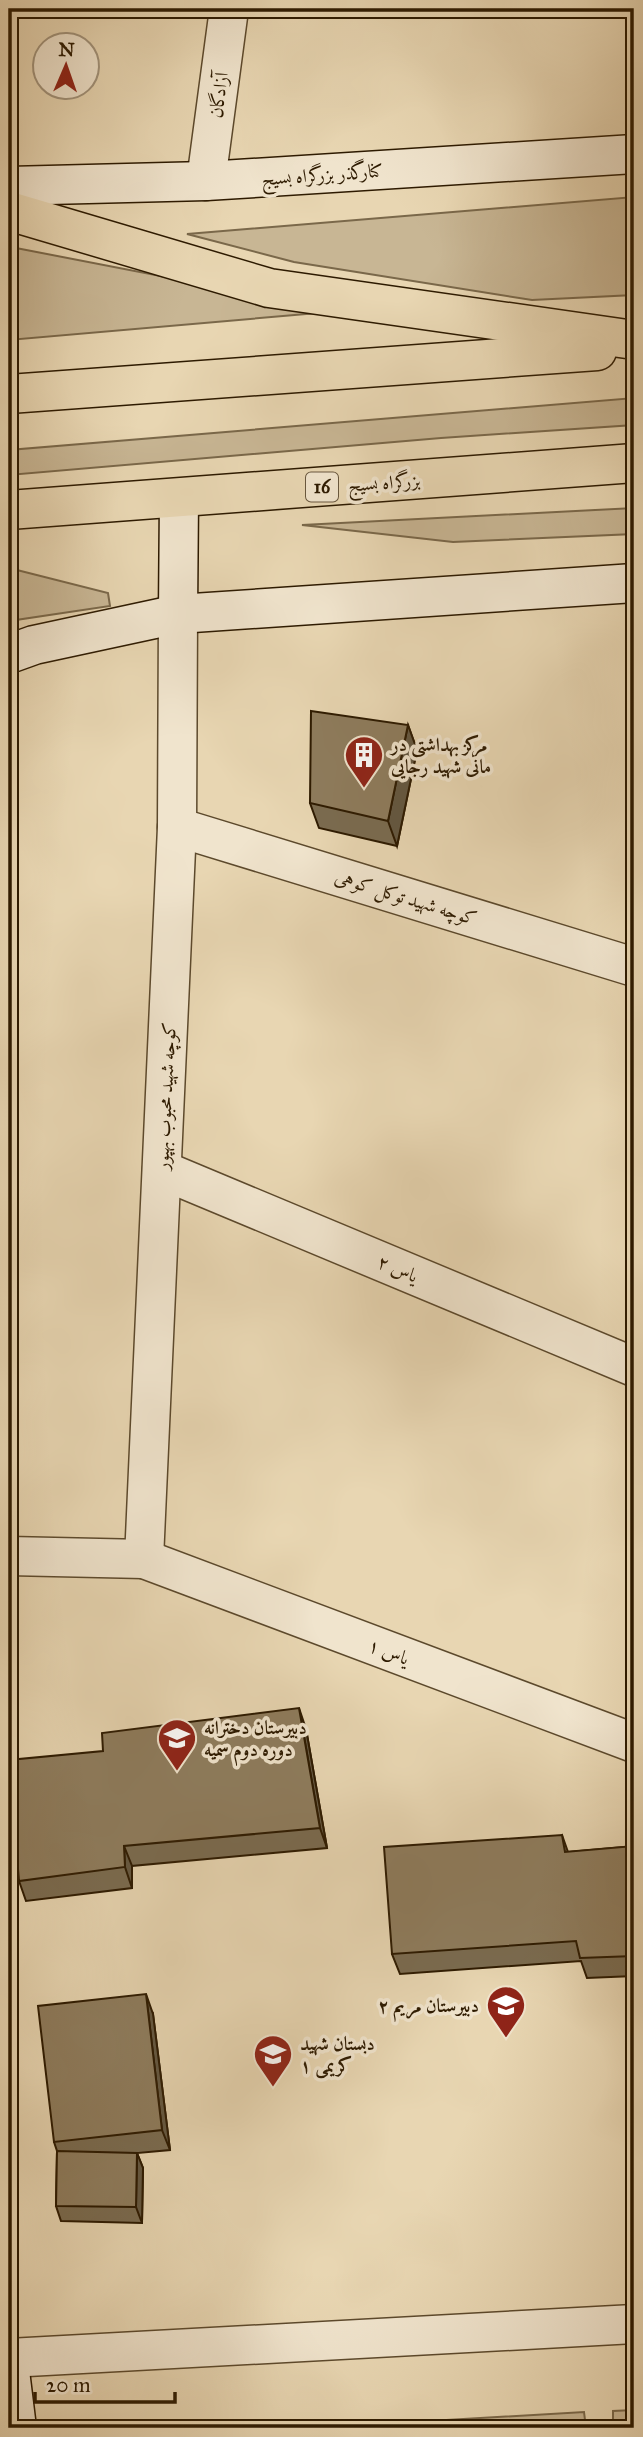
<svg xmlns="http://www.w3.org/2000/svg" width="643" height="2437" viewBox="0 0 643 2437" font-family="'IM FELL Great Primer',Amiri,serif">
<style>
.green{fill:#c8b694;stroke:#7a684a;stroke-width:2}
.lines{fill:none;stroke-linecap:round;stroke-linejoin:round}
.street-casing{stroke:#5c492c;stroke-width:41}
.secondary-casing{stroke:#2d1a00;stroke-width:41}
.highway-casing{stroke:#2d1a00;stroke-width:41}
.street{stroke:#f0e4cd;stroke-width:38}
.secondary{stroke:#f0e4cd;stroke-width:38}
.highway{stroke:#e8d6b2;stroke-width:38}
.wall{fill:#7a6b50;stroke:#2d1a00;stroke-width:2}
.shaded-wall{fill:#635741;stroke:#2d1a00;stroke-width:2}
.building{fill:#8e7c5d;stroke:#2d1a00;stroke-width:2}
.labels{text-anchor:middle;stroke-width:7;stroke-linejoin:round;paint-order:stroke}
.shield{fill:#f0e4cd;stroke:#68573e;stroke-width:2}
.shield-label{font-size:18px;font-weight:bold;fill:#2d1a00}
.street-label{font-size:19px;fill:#2d1a00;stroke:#f0e4cd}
.poi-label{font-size:19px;font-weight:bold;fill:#2d1a00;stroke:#f0e4cd;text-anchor:start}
</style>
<rect width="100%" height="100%" fill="#e8d6b2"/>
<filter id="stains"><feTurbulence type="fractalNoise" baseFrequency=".00286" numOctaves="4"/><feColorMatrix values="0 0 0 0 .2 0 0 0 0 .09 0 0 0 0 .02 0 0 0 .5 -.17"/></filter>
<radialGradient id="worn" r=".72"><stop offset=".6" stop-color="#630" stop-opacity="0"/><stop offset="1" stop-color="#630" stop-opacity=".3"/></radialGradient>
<!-- green -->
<g class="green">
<polygon points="634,197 634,295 532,300 294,262 187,234"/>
<polygon points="9,247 16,248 341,311 9,340"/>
<polygon points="634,398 634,425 441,438 9,475 9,450"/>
<polygon points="634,508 634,534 453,542 302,525"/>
<polygon points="9,568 108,593 110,606 9,621"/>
<polygon points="634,2410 634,2428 613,2428 613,2411"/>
<polygon points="584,2412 586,2428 362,2428 362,2425"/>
</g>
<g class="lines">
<!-- street casing -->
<g class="street-casing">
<g id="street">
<polyline points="206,181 229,9"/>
<polyline points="177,827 634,967"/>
<polyline points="162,1170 634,1367"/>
<polyline points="9,1556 144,1559 177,827 178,614"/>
<polyline points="144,1559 634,1743"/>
<polyline points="9,2358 634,2324"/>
</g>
</g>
<!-- secondary casing -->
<g class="secondary-casing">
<g id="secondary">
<polyline points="9,186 206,181 634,154"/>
<polyline points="178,614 179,498"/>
<polyline points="9,654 34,645 178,614 634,583"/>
<polyline points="9,2363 17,2428"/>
</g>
</g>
<!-- highway casing -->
<g class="highway-casing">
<g id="highway">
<polyline points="9,211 269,288 634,340"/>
<polyline points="9,394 597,351"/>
<polyline points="9,510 634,463"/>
</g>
</g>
<!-- street -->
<use href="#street" class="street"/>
<!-- secondary -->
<use href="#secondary" class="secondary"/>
<!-- highway -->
<use href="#highway" class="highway"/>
</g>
<!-- wall -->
<g class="wall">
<polygon points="408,725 417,750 397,846 319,828 310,803"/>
<polygon points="306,1729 327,1848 132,1866 132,1888 26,1901 19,1881 103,1751"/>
<polygon points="562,1835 568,1852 634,1846 634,1976 587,1978 581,1961 400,1974 392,1954"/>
<polygon points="153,2014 170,2150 137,2153 143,2168 142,2223 61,2221 56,2206 57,2151 54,2142"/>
</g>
<!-- shaded-wall -->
<g class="shaded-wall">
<polygon points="408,725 417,750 397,846 388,821"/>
<polygon points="299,1708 306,1729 327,1848 320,1828"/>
<polygon points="124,1846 132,1866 132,1888 125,1867"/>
<polygon points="146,1994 153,2014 170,2150 162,2130"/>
<polygon points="137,2153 143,2168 142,2223 136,2207"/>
</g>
<!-- building -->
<g class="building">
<polygon points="311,711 408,725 388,821 310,803"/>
<polygon points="299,1708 320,1828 124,1846 125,1867 19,1881 9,1760 103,1751 102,1733"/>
<polygon points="562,1835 565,1852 634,1846 634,1956 580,1958 576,1941 392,1954 384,1847"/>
<polygon points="146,1994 162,2130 54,2142 38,2006"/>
<polygon points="57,2151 137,2153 136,2207 56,2206"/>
</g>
<!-- icons -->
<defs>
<g id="building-pin" transform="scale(2.0125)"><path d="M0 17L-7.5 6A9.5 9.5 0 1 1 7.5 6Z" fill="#8f2418" stroke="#f0e4cd"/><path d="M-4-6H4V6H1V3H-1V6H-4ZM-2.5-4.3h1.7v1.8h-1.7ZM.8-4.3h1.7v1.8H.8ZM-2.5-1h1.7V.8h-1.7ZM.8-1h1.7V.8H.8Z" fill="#fff"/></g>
<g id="school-pin" transform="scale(2.0125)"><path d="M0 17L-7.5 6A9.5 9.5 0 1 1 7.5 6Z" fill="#8f2418" stroke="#f0e4cd"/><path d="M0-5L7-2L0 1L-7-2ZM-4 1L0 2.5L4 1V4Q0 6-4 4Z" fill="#fff"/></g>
</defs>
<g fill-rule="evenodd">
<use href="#building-pin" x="364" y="755"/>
<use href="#school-pin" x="177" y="1738"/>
<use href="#school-pin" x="506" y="2005"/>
<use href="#school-pin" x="273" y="2054"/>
</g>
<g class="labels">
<!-- shield labels -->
<rect class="shield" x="306" y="472.5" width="32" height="29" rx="5"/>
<g class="shield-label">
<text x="322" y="493">16</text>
</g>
<!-- street labels -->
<g class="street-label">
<text transform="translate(218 95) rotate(-82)" y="7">آزادگان</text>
<text transform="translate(322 174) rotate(-4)" y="7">کنارگذر بزرگراه بسیج</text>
<text transform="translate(384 482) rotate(-4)" y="7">بزرگراه بسیج</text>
<text transform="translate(406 897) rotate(17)" y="7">کوچه شهید توکل کوهی</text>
<text transform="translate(165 1096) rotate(-87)" y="7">کوچه شهید محبوب بهپور</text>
<text transform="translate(398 1268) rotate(23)" y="7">یاس ۲</text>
<text transform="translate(389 1651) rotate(21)" y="7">یاس ۱</text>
</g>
<!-- poi labels -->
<g class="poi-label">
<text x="391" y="751">مرکز بهداشتی در<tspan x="391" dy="22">مانی شهید رجایی</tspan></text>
<text x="204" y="1734">دبیرستان دخترانه<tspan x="204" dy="22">دوره دوم سمیه</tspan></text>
<text x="479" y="2012" text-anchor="end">دبیرستان مریم ۲</text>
<text x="300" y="2050">دبستان شهید<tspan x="300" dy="22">کریمی ۱</tspan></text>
</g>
</g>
<!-- margin -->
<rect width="643" height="2437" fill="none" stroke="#e8d6b2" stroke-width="35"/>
<rect x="10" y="10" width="622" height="2416" fill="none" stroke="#2d1a00" stroke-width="3.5"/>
<rect x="18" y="18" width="608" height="2402" fill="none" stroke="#2d1a00" stroke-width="2"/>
<!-- north arrow -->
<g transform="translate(66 66) rotate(2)"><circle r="33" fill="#f0e4cd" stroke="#a2937b" stroke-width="2"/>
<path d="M0-5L12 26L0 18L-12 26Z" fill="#8f2418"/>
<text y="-10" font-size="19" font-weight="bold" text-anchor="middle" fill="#2d1a00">N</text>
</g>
<!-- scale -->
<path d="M35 2392v10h140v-10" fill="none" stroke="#2d1a00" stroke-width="3.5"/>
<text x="46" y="2392" font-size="21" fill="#2d1a00" stroke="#f0e4cd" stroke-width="5" paint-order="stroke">20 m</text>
<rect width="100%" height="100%" filter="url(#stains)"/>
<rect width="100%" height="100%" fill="url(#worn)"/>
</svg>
